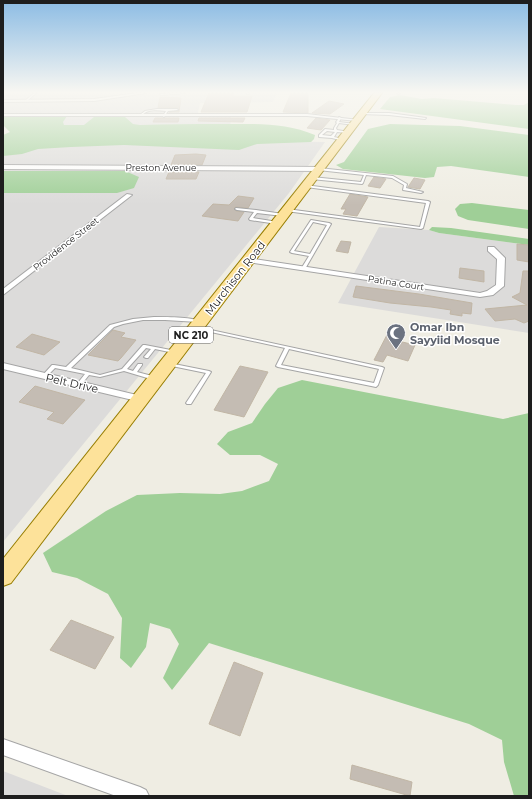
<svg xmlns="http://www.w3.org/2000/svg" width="532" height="799" viewBox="0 0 532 799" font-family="Montserrat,sans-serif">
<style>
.residential{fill:#dcdbda}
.forest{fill:#9fcf97}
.building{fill:#c4bcb3;stroke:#c1b6a5}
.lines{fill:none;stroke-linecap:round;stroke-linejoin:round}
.lane-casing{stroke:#a5a5a5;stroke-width:2}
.street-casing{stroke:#a5a5a5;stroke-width:2}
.primary-casing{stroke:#977d00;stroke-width:2}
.lane{fill:#fff;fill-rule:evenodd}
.street{fill:#fff;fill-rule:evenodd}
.primary{fill:#fde29a;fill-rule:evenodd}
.labels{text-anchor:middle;stroke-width:3;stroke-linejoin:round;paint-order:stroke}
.far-street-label{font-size:9px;fill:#1e1e1e;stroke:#fff}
.shield{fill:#fff;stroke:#626262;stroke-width:1}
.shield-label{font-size:10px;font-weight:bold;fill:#1e1e1e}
.street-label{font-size:11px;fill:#1e1e1e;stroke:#fff}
.worship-label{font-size:11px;font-weight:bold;fill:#5b616d;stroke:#fff;text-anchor:start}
</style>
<rect width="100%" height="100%" fill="#efede3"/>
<!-- residential -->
<g class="residential">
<polygon points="3,93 277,93 273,102 200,103 197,117 231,117 230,128 11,132 3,125"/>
<polygon points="3,138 325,142 289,193 3,542"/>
<polygon points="379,227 429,230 439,233 529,245 529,333 338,303"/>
<polygon points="3,771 68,796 3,796"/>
</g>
<!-- forest -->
<g class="forest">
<polygon points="400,95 422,99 434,98 516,105 524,105 529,102 529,129 380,109 390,97"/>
<path d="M 3,116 L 67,116 L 63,122 L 64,125 L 84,125 L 94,117 L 125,117 L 133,124 L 140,125 C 166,124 192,124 218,124 C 251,124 284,122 315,135 L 314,139 L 311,142 L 257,144 L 239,150 L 124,145 L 71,147 L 38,149 L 22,154 L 3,156 L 3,135 L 10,132 L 3,125 Z"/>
<polygon points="390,124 460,126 529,135 529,177 451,166 437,167 434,177 425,178 343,169 336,165 344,162 368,129"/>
<polygon points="3,171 125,171 139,177 134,188 117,193 3,193"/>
<polygon points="472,203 529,210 529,229 468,220 458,216 455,209 460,204"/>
<polygon points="432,227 451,228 529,239 529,245 439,233 429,230"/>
<polygon points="302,380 503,419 529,413 529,796 514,796 504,762 502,740 469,724 209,643 172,690 163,678 179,644 170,629 150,623 146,647 131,668 120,658 122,618 108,594 77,578 52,572 43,553 106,511 137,495 180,493 220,494 242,491 269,481 278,464 260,455 230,455 217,444 228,432 252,423 265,404 278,388"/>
</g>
<!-- building -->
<g class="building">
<polygon points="209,93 233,93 233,96 252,96 247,112 201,112"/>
<polygon points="291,93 308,93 308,113 283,112"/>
<polygon points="160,97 181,98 179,112 169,112 179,111 177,108 158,108"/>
<polygon points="329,101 344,104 330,114 312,113"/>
<polygon points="155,118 179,118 178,122 153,122"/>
<polygon points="199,118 245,118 243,122 198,121"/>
<polygon points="316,118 330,120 321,130 307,128"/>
<polygon points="196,154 206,155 202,165 171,165 175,155"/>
<polygon points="169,172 199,172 196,179 166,179"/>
<polygon points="374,177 386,179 380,188 368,186"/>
<polygon points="414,178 425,180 420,189 408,187"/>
<polygon points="350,194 368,197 357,216 343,214 346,209 341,209"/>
<polygon points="238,196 254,198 248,208 236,207 234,208 236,211 244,212 238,221 202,216 213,204 229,205"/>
<polygon points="341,241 351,242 348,253 336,251"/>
<polygon points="517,244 529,245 529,262 517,260"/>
<polygon points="460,268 484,271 484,282 459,278"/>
<polygon points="523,271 529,271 529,321 524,323 515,319 495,321 485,309 527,305 512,297 520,293"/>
<polygon points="356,286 419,294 472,303 471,314 462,313 462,316 450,314 451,310 431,307 390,303 353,297"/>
<polygon points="390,329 397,333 394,340 415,345 408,361 387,355 383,362 374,360"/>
<polygon points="113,330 125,333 121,337 136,340 121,358 118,361 88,355"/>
<polygon points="32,334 60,342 44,355 16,347"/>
<polygon points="240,366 268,372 244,417 214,410"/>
<polygon points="35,386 85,400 63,424 47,419 54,412 19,402"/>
<polygon points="71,620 114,637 95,669 50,650"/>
<polygon points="234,662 263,673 240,736 209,724"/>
<polygon points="352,765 412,782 410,796 350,779"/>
</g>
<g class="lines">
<!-- lane casing -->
<g class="lane-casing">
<g id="lane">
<polygon points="34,93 36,93 27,101 25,101"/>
<polygon points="177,93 185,93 161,95 160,94"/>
<rect x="247" y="93" width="2" height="1"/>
<polygon points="397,93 400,93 399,94"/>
<path d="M 157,109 L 177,109 L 178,110 L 168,111 L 164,117 L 163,116 L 166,111 C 157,110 148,109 142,115 L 140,115 L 145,111 Z"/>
<polygon points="362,113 389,113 426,118 425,119 389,115 361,114"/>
<path d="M 339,117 L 341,118 L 339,122 L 355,124 L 354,125 L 339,123 L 336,128 L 337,130 L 349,132 L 348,133 L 337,132 L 334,137 L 343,139 L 343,141 L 332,138 L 319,137 L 319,135 L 325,129 L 334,130 L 334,128 L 337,123 L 336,122 L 337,121 ZM 327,131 L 335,132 L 331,136 L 322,135 Z"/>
<polygon points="319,168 393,176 407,184 406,188 423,192 421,193 403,190 404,185 392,178 366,175 363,183 362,184 311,179 311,177 312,177 361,182 364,175 318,170 318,169"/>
<polygon points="305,185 428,201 430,202 423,228 421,229 286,211 286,209 287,209 420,227 426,203 306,187 305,187"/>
<polygon points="236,208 256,210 283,214 285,215 283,216 257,213 253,218 278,222 279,223 277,224 250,220 249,219 254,212 237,210 235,209"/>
<path d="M 311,220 L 329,223 L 331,224 L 305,269 L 303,270 L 301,269 L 309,256 L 292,253 L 290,252 ZM 313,222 L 327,225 L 310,254 L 294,251 Z"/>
<path d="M 154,317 C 165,317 191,317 200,321 L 198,322 L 165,320 L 143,320 L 123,324 L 114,327 L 71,368 L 100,375 L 122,369 L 143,345 L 145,345 L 176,351 L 176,352 L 174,353 L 155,349 L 148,358 L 146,358 L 144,357 L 151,349 L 146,348 L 127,369 L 133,371 L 138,364 L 142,364 L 142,365 L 137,372 L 156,377 L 156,379 L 154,380 L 124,371 L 100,377 L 89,375 L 81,385 L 79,386 L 77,384 L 85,374 L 55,368 L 46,377 L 44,377 L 42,376 L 52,365 L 54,365 L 66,367 L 110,325 L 133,319 Z"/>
<path d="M 195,327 L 197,327 L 382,367 L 384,368 L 378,385 L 376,387 L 278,367 L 276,366 L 285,348 L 197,329 L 195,329 ZM 289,349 L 379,369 L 374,383 L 281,365 Z"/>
<polygon points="167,363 169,363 209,371 211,372 191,404 187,404 186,403 206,373 167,365"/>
</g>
</g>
<!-- street casing -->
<g class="street-casing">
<g id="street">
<polygon points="137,93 146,93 94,101 3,102 3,100 94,99"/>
<polygon points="3,114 307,114 359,120 357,121 307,116 3,116"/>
<polygon points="3,165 319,167 322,169 319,171 3,169"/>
<polygon points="127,194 132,195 3,295 3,289"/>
<polygon points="488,247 494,247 505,258 504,286 493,295 480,297 248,262 244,260 248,258 480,293 487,291 496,285 497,259 488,251"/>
<polygon points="3,363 141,396 146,399 141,402 3,369"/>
<polygon points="3,739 140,787 146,790 149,796 116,796 3,755"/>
</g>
</g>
<!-- primary casing -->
<g class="primary-casing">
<polygon id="primary" points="374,93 382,93 11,583 3,586 3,559"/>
</g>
<!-- lane -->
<use href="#lane" class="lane"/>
<!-- street -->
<use href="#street" class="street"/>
<!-- primary -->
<use href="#primary" class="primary"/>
</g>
<!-- sky -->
<linearGradient id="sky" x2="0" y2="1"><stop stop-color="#8cbce4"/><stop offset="0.45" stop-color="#f8f7f2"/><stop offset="1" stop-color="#f8f7f2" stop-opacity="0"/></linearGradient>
<rect width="532" height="205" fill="url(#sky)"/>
<!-- icons -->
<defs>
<g id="mosque-pin" transform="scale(1)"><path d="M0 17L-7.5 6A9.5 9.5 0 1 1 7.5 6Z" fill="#6b7280" stroke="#fff"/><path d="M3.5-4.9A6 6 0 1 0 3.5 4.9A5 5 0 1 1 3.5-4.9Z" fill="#fff"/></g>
</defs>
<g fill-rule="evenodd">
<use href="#mosque-pin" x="396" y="333"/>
</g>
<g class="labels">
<!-- far-street labels -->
<g class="far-street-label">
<text x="161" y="171">Preston Avenue</text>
<text transform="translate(66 244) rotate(-38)" y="3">Providence Street</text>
<text transform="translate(396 283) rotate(9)" y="3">Patina Court</text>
</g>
<!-- shield labels -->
<rect class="shield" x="169" y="327" width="44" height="16" rx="3"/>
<g class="shield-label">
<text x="191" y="339">NC 210</text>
</g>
<!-- street labels -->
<g class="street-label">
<text transform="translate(235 278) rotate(-52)" y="4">Murchison Road</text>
<text transform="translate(72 383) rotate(13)" y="4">Pelt Drive</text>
</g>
<!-- worship labels -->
<g class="worship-label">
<text x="410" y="331">Omar Ibn<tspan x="410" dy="13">Sayyiid Mosque</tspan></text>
</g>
</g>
<!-- border -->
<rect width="532" height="799" fill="none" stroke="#1e1e1e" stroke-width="8"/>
</svg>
